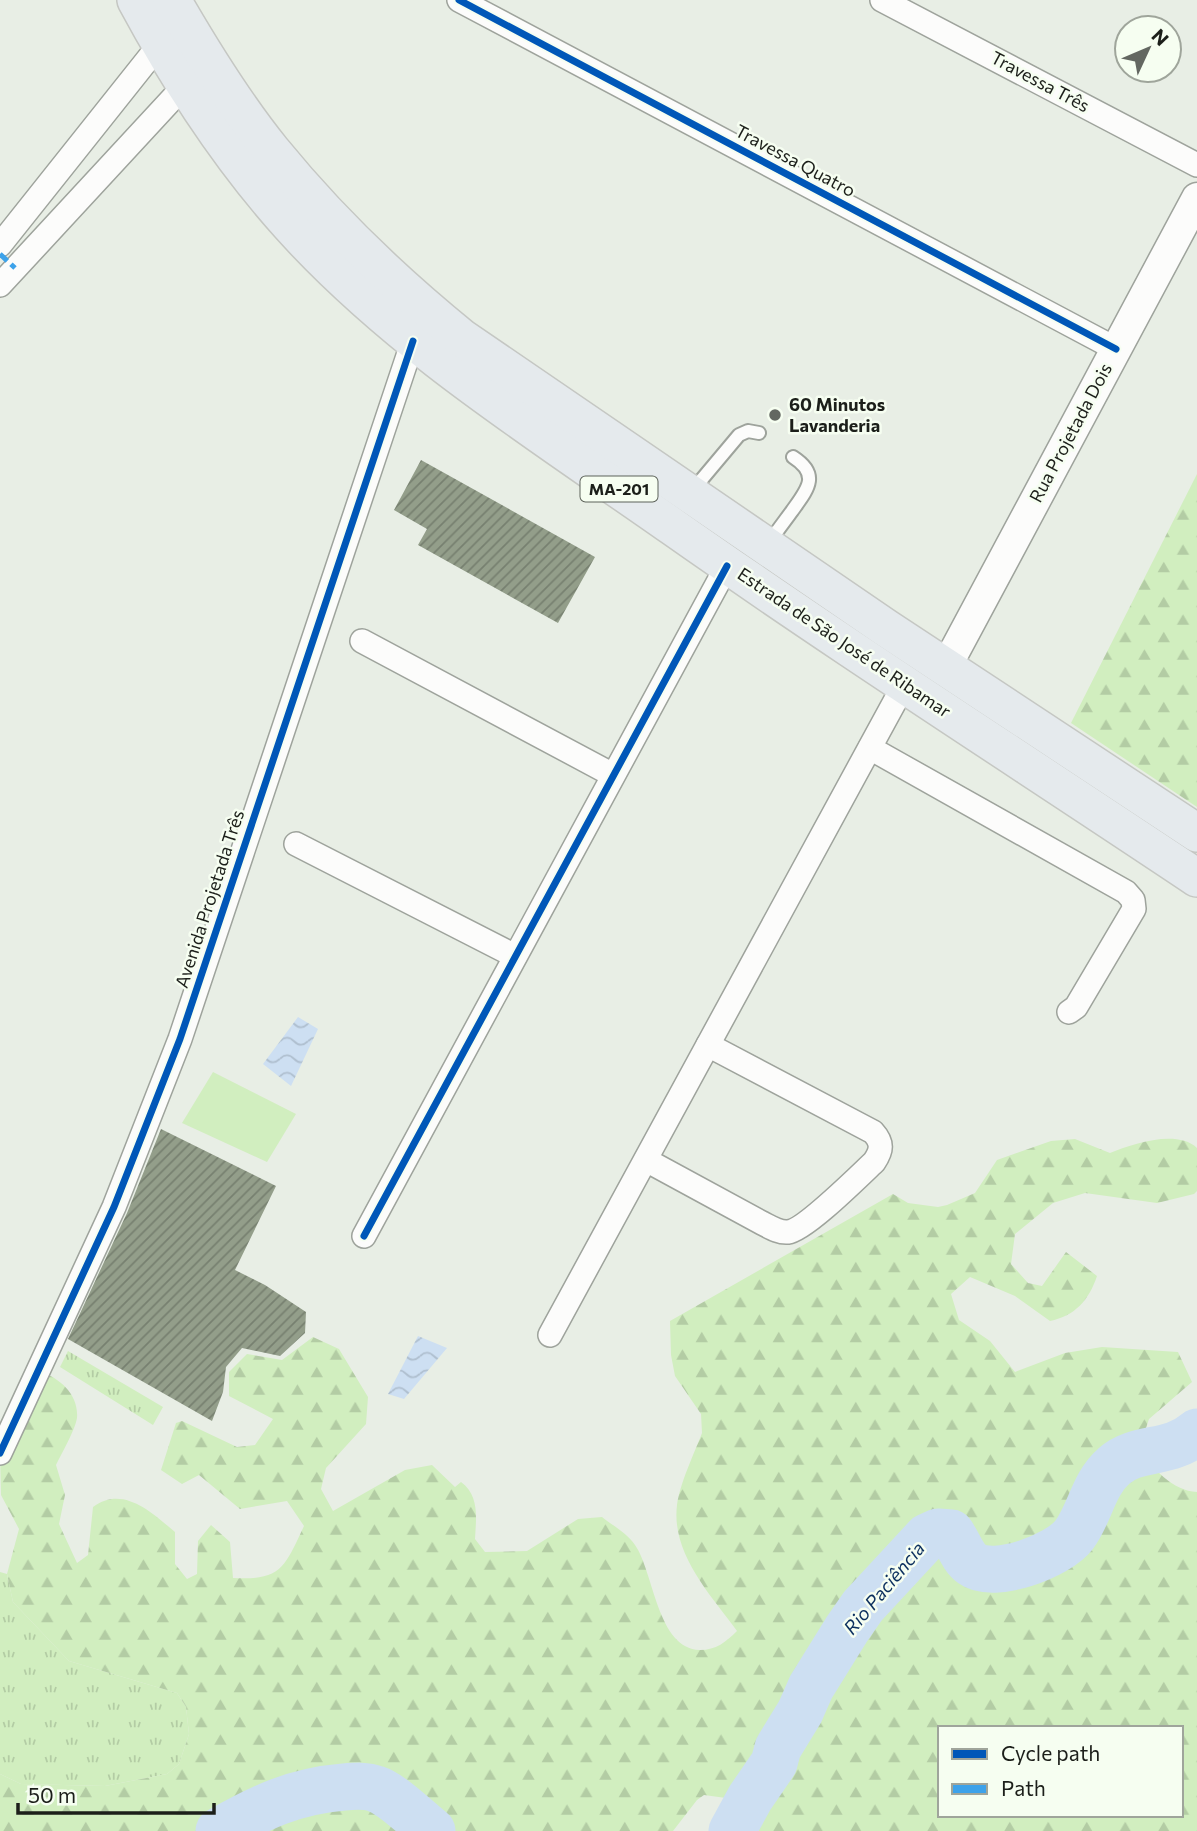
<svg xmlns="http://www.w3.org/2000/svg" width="1197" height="1831" viewBox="0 0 1197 1831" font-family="Commissioner,sans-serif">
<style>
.grass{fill:url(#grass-tufts)}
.forest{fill:url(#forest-firs);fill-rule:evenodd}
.garden{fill:#d1eebf}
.water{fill:url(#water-waves)}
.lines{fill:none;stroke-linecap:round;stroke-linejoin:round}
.river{stroke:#cddff2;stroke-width:47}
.building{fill:url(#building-hatch)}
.service-casing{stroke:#9ea39c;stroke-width:16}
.minor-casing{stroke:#9ea39c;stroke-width:26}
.tertiary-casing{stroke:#9ea39c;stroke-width:33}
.primary-casing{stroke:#c5c7c3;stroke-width:40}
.service{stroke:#fcfcfb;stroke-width:12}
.minor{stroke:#fcfcfb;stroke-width:23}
.tertiary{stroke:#fcfcfb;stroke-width:30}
.primary{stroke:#e5eaed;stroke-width:37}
.quiet{stroke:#3da2ea;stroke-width:5;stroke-dasharray:10 5;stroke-linecap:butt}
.cycleway-casing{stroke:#f6fef1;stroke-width:11}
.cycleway{stroke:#0057b8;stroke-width:7}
.poi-dot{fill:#636761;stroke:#f6fef1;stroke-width:2.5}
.labels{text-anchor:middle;stroke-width:5;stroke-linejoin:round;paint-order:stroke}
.shield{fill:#f6fef1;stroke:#5d625a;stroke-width:2}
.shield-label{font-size:16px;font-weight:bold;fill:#1c1f1a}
.street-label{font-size:18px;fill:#1c1f1a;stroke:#f6fef1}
.poi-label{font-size:18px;font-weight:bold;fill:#1c1f1a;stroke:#f6fef1;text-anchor:start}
.water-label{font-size:19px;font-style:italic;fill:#0b2f5e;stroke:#f6fef1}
</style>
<defs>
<pattern id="grass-tufts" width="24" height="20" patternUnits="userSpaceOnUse" patternTransform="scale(1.75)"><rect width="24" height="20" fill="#d1eebf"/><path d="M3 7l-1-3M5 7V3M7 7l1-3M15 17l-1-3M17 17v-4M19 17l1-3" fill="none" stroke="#b3cca4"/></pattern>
<pattern id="forest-firs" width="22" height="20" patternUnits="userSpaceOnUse" patternTransform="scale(1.75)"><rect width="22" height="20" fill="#d1eebf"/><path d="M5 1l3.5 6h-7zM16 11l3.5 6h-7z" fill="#b3cca4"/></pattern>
<pattern id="water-waves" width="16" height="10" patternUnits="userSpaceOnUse" patternTransform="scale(1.75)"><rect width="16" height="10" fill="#cddff2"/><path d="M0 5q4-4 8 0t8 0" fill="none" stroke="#afbfcf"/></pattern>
<pattern id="building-hatch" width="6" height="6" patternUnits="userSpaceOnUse" patternTransform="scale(1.75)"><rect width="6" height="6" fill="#939e8a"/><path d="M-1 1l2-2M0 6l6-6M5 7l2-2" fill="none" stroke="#778070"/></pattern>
</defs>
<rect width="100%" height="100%" fill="#e8eee5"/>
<!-- grass -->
<g class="grass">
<polygon points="68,1351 163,1407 153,1425 60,1367"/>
<polygon points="0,1572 7,1574 13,1602 69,1661 177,1693 186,1707 189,1734 179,1764 167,1774 105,1786 21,1784 0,1774"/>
</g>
<!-- forest -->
<g class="forest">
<polygon points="1197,474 1197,807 1071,723"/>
<path d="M 1075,1139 L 1110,1153 C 1132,1144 1177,1129 1197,1148 L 1197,1191 L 1194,1194 L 1157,1203 L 1085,1193 L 1053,1203 L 1015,1234 L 1011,1264 L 1028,1283 L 1042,1286 L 1066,1252 L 1097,1276 C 1089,1300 1075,1316 1050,1321 L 1015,1296 L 970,1277 L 951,1294 L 959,1320 L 990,1341 L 1015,1372 L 1065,1353 L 1102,1347 L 1178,1352 L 1192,1382 L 1149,1419 L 1139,1449 C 1152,1468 1173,1491 1197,1492 L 1197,1831 L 726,1831 L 726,1798 L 704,1795 L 697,1800 L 673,1831 L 0,1831 L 0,1774 L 21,1784 L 105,1786 L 167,1774 L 179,1764 L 189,1734 L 186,1707 L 177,1693 L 69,1661 L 13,1602 L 7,1574 L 19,1529 L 1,1495 L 0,1453 L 41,1372 C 60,1378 79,1395 77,1418 C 75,1430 62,1453 56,1465 L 65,1495 L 59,1524 L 77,1563 L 88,1555 L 93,1507 C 123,1485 151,1512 175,1532 L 175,1564 L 187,1579 L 197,1574 L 198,1541 L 211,1525 L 230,1542 L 233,1578 C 282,1581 285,1566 304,1526 L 287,1501 L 240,1509 L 199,1475 L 182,1484 L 161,1470 L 176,1423 L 182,1421 L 237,1447 L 255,1445 L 273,1419 L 229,1396 L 229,1372 L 247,1354 L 282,1360 L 313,1337 L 339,1349 L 368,1397 L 366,1424 L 326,1468 L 321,1489 L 333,1511 L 405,1470 L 432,1465 L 455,1487 L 461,1482 C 480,1496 476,1519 475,1539 L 485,1552 L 527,1551 L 578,1519 L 602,1517 C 612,1525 628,1534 635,1545 C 654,1572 657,1649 700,1650 C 716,1650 726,1642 737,1631 C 711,1595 671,1554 677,1505 C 680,1483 694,1454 702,1433 L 701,1414 L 675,1376 L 671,1355 L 670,1321 L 893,1194 L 908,1203 L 938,1207 L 947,1205 L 975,1193 L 997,1160 L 1051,1141 ZM 940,1728 L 1181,1728 L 1181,1815 L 940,1815 Z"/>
</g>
<!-- garden -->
<polygon class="garden" points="213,1072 296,1114 267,1162 182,1123"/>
<!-- water -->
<g class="water">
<polygon points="298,1017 318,1029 291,1086 263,1064"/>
<polygon points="418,1336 447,1348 404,1399 388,1394"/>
</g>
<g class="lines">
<!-- river -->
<g class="river">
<path d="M 219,1831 C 261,1807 295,1791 344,1787 C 355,1786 366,1785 376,1789 C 392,1794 418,1820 432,1831"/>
<path d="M 732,1831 L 750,1798 L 774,1763 L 778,1748 L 800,1712 L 811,1687 L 847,1629 L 863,1606 L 927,1537 L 938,1532 L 951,1533 C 958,1542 962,1557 972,1564 C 994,1580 1058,1556 1074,1535 C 1090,1514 1093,1484 1114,1466 C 1138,1445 1169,1456 1197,1432"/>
</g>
</g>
<!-- building -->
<g class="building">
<polygon points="421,460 595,557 558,623 418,545 427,529 394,510"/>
<polygon points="161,1129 276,1186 235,1270 265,1285 306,1312 305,1333 280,1356 242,1348 226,1367 223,1392 212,1421 68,1339 127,1213"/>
</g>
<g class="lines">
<!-- service casing -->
<g class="service-casing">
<g id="service">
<polyline points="692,491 739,435 748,431 759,433"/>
<path d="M 769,543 C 776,532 784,522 792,511 C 807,490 821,475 793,457"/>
</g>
</g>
<!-- minor casing -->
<g class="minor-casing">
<g id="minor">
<polyline points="459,0 1116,349"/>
<polyline points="882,0 1197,165"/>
<polyline points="0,245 160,44"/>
<polyline points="0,285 185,85"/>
<polyline points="362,641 613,775"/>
<polyline points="870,748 1126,892 1133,900 1134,909 1076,1007 1069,1012"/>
<polyline points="296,844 515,956"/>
<path d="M 646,1160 L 762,1223 C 770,1227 779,1233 788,1232 C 805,1230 859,1176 874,1162 C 882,1150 883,1143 873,1132 L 708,1045"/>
<polyline points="364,1236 727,566"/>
<polyline points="550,1335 905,683"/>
<polyline points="0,1453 114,1207 180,1039 413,341"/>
</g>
</g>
<!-- tertiary casing -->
<g class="tertiary-casing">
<polyline id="tertiary" points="946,667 1197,198"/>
</g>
<!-- primary casing -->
<g class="primary-casing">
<g id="primary">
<path d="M 136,0 C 179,80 229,157 290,225 C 399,346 541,434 673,527 C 845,648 1022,761 1197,878"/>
<path d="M 172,0 C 202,52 234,104 272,151 C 329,221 393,282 462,338 L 886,628 L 1197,833"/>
</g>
</g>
<!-- service -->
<use href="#service" class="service"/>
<!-- minor -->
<use href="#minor" class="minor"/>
<!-- tertiary -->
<use href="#tertiary" class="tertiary"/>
<!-- primary -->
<use href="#primary" class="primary"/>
<!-- quiet -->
<polyline class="quiet" points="0,254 15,268"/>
<!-- cycleway casing -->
<g class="cycleway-casing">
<g id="cycleway">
<polyline points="459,0 1116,349"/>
<polyline points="364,1236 727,566"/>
<polyline points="0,1453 114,1207 180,1039 413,341"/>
</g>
</g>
<!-- cycleway -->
<use href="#cycleway" class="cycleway"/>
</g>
<!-- markers -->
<circle class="poi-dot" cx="775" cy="415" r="7"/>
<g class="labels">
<!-- shield labels -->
<rect class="shield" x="580.5" y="476.5" width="77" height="25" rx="5"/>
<g class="shield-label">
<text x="619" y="495">MA-201</text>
</g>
<!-- street labels -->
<g class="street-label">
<text transform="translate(1040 82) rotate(28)" y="6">Travessa Três</text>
<text transform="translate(795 161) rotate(28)" y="6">Travessa Quatro</text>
<text transform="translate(1071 433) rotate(-62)" y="6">Rua Projetada Dois</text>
<text transform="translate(844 643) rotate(34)" y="6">Estrada de São José de Ribamar</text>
<text transform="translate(210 899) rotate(-72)" y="6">Avenida Projetada Três</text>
</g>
<!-- poi labels -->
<g class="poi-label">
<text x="789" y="411">60 Minutos<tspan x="789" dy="21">Lavanderia</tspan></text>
</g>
<!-- water labels -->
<g class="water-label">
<text transform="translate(884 1588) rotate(-50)" y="7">Rio Paciência</text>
</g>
</g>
<!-- legend -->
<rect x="938" y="1726" width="245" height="91" fill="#f6fef1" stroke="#9fa59b" stroke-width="2"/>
<rect x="952" y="1749" width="35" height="10" fill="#0057b8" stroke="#9fa59b" stroke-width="2"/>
<text x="1001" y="1761" font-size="21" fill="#1c1f1a">Cycle path</text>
<rect x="952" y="1784" width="35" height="10" fill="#3da2ea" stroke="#9fa59b" stroke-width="2"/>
<text x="1001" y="1796" font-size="21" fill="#1c1f1a">Path</text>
<!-- north arrow -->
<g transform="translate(1148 49) rotate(46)"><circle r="33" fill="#f6fef1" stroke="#9fa59b" stroke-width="2"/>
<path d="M0-5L12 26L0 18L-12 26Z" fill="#636761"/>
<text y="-10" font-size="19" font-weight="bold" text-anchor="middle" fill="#1c1f1a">N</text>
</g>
<!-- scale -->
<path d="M18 1803v10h196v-10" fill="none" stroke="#1c1f1a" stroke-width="3.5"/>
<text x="28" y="1803" font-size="21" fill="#1c1f1a" stroke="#f6fef1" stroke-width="5" paint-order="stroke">50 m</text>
</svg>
